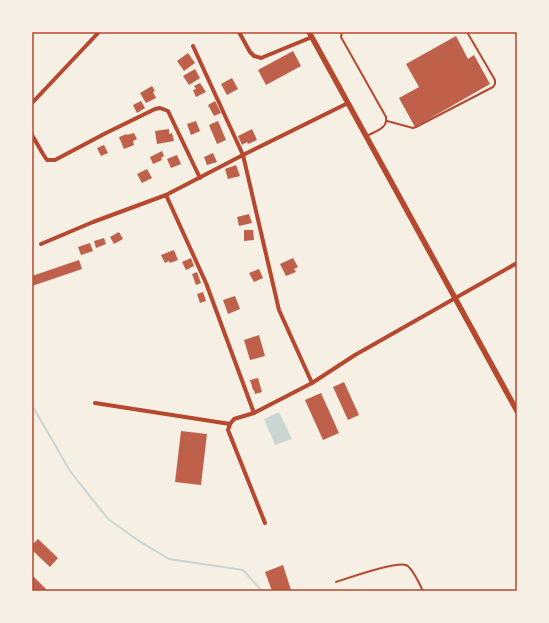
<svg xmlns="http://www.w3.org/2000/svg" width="549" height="623" viewBox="0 0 549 623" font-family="Ubuntu,sans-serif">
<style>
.water{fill:#c9d6d2}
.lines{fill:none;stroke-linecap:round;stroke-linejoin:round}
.stream{stroke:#c9d6d2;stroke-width:2}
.building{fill:#bf614a}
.path{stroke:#b5482f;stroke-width:1.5}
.service{stroke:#b5482f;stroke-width:2}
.minor{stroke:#b5482f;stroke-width:4}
.tertiary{stroke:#b5482f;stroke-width:5.5}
.neatline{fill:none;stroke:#b5482f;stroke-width:1.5}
</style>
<rect width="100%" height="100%" fill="#f6efe4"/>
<!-- water -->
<polygon class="water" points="279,412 292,439 275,445 264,419"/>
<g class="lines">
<!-- stream -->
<polyline class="stream" points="32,405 70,471 108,519 139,541 169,559 243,570 262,591"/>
</g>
<!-- building -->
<g class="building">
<polygon points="456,36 468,59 474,55 490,84 415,127 399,98 419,87 406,64"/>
<polygon points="293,51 301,66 266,85 258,70"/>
<polygon points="188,53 195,63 184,71 177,61"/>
<polygon points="195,69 200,78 189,85 183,76"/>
<polygon points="232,78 238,89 227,95 221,84"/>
<polygon points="200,83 206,92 196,97 193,90 196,89 194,86"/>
<polygon points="152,86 155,91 153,92 156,98 146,103 140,93"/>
<polygon points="141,101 145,108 137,113 133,105"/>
<polygon points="215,101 221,113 214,116 208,105"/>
<polygon points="196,121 200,131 191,135 187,124"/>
<polygon points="218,121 226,140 217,144 209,125"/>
<polygon points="169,129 169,134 172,133 174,141 157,144 155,131"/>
<polygon points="252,129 257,140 248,144 247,142 242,145 238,136"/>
<polygon points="134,133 137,139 133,141 134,145 124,149 119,137 127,134 127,135"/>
<polygon points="104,145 108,153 101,156 97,148"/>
<polygon points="162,151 164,156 161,158 162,160 153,164 150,157"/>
<polygon points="213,153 217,162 207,165 204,157"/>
<polygon points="177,155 181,164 171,168 167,159"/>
<polygon points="236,165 240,176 228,179 225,169"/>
<polygon points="147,169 152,178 142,183 137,174"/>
<polygon points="249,214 252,223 239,226 237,217"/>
<polygon points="244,230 253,230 254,240 244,241"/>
<polygon points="119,232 123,239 114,244 110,237"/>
<polygon points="104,238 106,244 96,248 94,241"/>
<polygon points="90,243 93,251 81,255 78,247"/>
<polygon points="174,250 178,260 170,263 169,261 165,263 161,255"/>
<polygon points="191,258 194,266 186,270 182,262"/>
<polygon points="293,258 298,267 294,269 296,272 286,276 280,264"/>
<polygon points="79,260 82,269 32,286 32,276"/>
<polygon points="259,269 263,278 254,282 249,273"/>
<polygon points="197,272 201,283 196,285 192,274"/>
<polygon points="203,292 206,301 200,303 197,294"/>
<polygon points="235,296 240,309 228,314 223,300"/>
<polygon points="259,335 265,356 250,360 244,340"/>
<polygon points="258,378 262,392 255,394 254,390 253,390 250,380"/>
<polygon points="344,382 359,415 348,420 333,387"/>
<polygon points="321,393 339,433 323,440 305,400"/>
<polygon points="181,431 207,434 201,485 175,482"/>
<polygon points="38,539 58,558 50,567 32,550 32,545"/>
<polygon points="283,565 291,590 289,591 272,591 265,572"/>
<polygon points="32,575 48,591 32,591"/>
</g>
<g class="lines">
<!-- path -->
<polyline class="path" points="516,522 517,525"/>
<!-- service -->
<g class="service">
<path d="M 342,32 L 341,37 L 386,117 C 388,129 375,131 367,136"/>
<polyline points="387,121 413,128 416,127 493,87 495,84 495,80 467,32"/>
<path d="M 336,582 C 348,578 396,561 406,565 C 412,567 420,585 423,591"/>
</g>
<!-- minor -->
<g class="minor">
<polyline points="239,32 250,52 254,56 261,58 312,37"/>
<polyline points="193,46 243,155 279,310 312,383"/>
<polyline points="32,103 99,32"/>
<polyline points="32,135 43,154 47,160 55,160 106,133 155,109 160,108 168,111 200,178"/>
<polyline points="166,195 206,283 254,413"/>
<polyline points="41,244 93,222 166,195 243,155 348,103"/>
<polyline points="95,403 230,424 234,419 254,413 312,383 355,355 517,263"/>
<polyline points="230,424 228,430 265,523"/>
</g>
<!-- tertiary -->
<polyline class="tertiary" points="309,32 517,411"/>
</g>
<!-- border -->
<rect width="549" height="623" fill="none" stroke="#f6efe4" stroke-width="66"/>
<rect x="33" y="33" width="483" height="557" class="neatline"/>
</svg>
